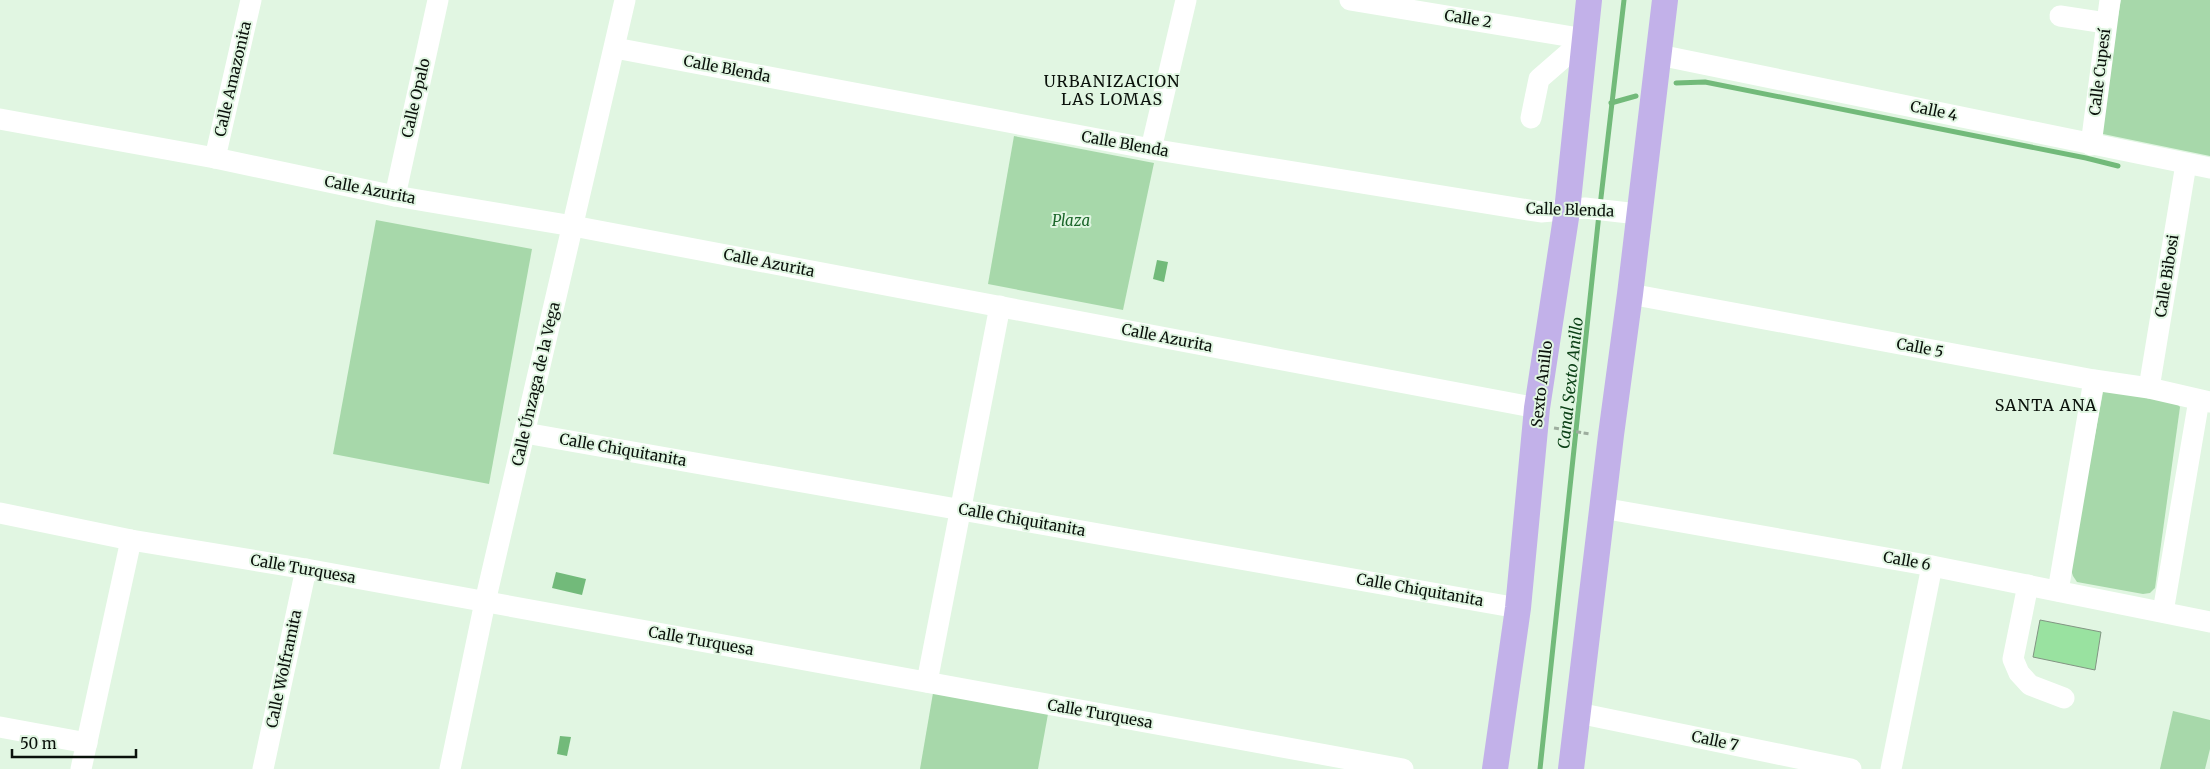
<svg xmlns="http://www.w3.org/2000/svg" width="2210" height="769" viewBox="0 0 2210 769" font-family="Merriweather,serif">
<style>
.green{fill:#a7d8aa}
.water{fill:#72ba7a}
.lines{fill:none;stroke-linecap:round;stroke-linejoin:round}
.stream{stroke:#72ba7a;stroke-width:5}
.building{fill:#99e2a0;stroke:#829583}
.path{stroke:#9dad9e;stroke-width:3;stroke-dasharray:5 2.5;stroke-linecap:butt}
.minor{stroke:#fff;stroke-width:21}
.major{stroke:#c2b1e9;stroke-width:26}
.labels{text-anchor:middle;stroke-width:4;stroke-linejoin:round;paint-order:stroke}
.street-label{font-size:15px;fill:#0a110b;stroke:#e1f6e2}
.park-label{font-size:15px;font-style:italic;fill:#1a6529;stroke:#e1f6e2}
.neighbourhood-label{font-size:16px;letter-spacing:1px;fill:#0a110b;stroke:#e1f6e2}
.water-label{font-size:16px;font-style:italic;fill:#0c4117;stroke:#e1f6e2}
</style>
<rect width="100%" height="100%" fill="#e1f6e2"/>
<!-- green -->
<g class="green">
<polygon points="2121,0 2210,0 2210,156 2103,134 2098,125"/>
<polygon points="1014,136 1154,163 1123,310 988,284"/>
<polygon points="376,220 532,249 489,484 333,454"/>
<polygon points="2104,387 2171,397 2180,407 2155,588 2150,593 2143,594 2077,582 2073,576 2070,567"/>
<polygon points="933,693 1048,714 1038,769 920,769"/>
<polygon points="2173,711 2210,720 2210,749 2205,769 2160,769"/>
</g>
<!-- water -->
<g class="water">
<polygon points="1157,260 1168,262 1164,282 1153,279"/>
<polygon points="556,572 586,579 582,595 552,588"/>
<polygon points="560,736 571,737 567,756 557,754"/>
</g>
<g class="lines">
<!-- stream -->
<g class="stream">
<polyline points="1676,83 1705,82 2086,158 2118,166"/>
<polyline points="1611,103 1636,96"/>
<polyline points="1600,206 1624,0"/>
<polyline points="1540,769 1599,214"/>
</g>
</g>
<!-- building -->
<polygon class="building" points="2040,620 2101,632 2095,670 2033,657"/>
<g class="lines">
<!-- path -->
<polyline class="path" points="1554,428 1590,434"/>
<!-- minor -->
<g class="minor">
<polyline points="1350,0 1585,39"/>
<polyline points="2060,16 2106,23"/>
<polyline points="615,48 1151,149 1541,212 1585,208 1638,214"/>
<polyline points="1659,55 2210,168"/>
<polyline points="1531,118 1539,79 1585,39"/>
<polyline points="0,119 215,158 395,196 573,226 1537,408"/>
<polyline points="2091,145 2110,0"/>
<polyline points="1151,149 1186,0"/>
<polyline points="215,158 251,0"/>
<polyline points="395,196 438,0"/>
<polyline points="1630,294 2094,380 2149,388 2210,402"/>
<polyline points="2149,388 2186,164"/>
<polyline points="525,433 1518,608"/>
<polyline points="1602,508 1932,566 2210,622"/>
<polyline points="0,513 131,540 306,569 1403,769"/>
<polyline points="2028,585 2013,659 2019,673 2030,685 2064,698"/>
<polyline points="2058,591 2094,380"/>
<polyline points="2163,612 2199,400"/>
<polyline points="927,682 1000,306"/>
<polyline points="1578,713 1851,769"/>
<polyline points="0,727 87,743"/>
<polyline points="81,769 131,540"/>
<polyline points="263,769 306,569"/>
<polyline points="450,769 485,602 625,0"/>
<polyline points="1891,769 1932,566"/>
</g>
<!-- major -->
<g class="major">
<polyline points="1495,769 1518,608 1537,408 1567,211 1589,0"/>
<polyline points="1571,769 1611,435 1630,294 1665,0"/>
</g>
</g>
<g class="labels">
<!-- street labels -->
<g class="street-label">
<text transform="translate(1468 19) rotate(9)" y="5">Calle 2</text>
<text transform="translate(727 69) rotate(11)" y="5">Calle Blenda</text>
<text transform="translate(2100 72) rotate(-83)" y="5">Calle Cupesí</text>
<text transform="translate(233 79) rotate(-77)" y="5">Calle Amazonita</text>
<text transform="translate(416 98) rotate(-77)" y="5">Calle Opalo</text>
<text transform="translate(1934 111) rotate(12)" y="5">Calle 4</text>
<text transform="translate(1125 144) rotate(10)" y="5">Calle Blenda</text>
<text transform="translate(370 190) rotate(11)" y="5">Calle Azurita</text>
<text transform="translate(1570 210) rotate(2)" y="5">Calle Blenda</text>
<text transform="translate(769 263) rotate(11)" y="5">Calle Azurita</text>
<text transform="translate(2167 276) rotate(-81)" y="5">Calle Bibosi</text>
<text transform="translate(1167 338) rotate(11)" y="5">Calle Azurita</text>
<text transform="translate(1920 348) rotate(11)" y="5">Calle 5</text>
<text transform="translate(536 384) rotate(-77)" y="5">Calle Únzaga de la Vega</text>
<text transform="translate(1542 384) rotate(-83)" y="5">Sexto Anillo</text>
<text transform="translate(623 450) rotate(10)" y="5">Calle Chiquitanita</text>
<text transform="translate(1022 520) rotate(10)" y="5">Calle Chiquitanita</text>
<text transform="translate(1907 561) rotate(10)" y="5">Calle 6</text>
<text transform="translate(303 569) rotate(10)" y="5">Calle Turquesa</text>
<text transform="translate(1420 590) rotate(10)" y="5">Calle Chiquitanita</text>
<text transform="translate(701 641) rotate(10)" y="5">Calle Turquesa</text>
<text transform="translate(284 669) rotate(-78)" y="5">Calle Wolframita</text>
<text transform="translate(1100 714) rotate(10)" y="5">Calle Turquesa</text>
<text transform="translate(1715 741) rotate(12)" y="5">Calle 7</text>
</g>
<!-- park labels -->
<g class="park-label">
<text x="1071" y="226">Plaza</text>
</g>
<!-- neighbourhood labels -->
<g class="neighbourhood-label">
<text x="1112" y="87">URBANIZACION<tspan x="1112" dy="18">LAS LOMAS</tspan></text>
<text x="2046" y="411">SANTA ANA</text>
</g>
<!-- water labels -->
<g class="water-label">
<text transform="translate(1570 383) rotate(-84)" y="6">Canal Sexto Anillo</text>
</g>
</g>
<!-- scale -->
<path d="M12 749v8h124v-8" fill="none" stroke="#0a110b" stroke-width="2.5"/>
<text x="20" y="749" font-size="15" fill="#0a110b" stroke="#e1f6e2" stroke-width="4" paint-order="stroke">50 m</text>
</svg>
